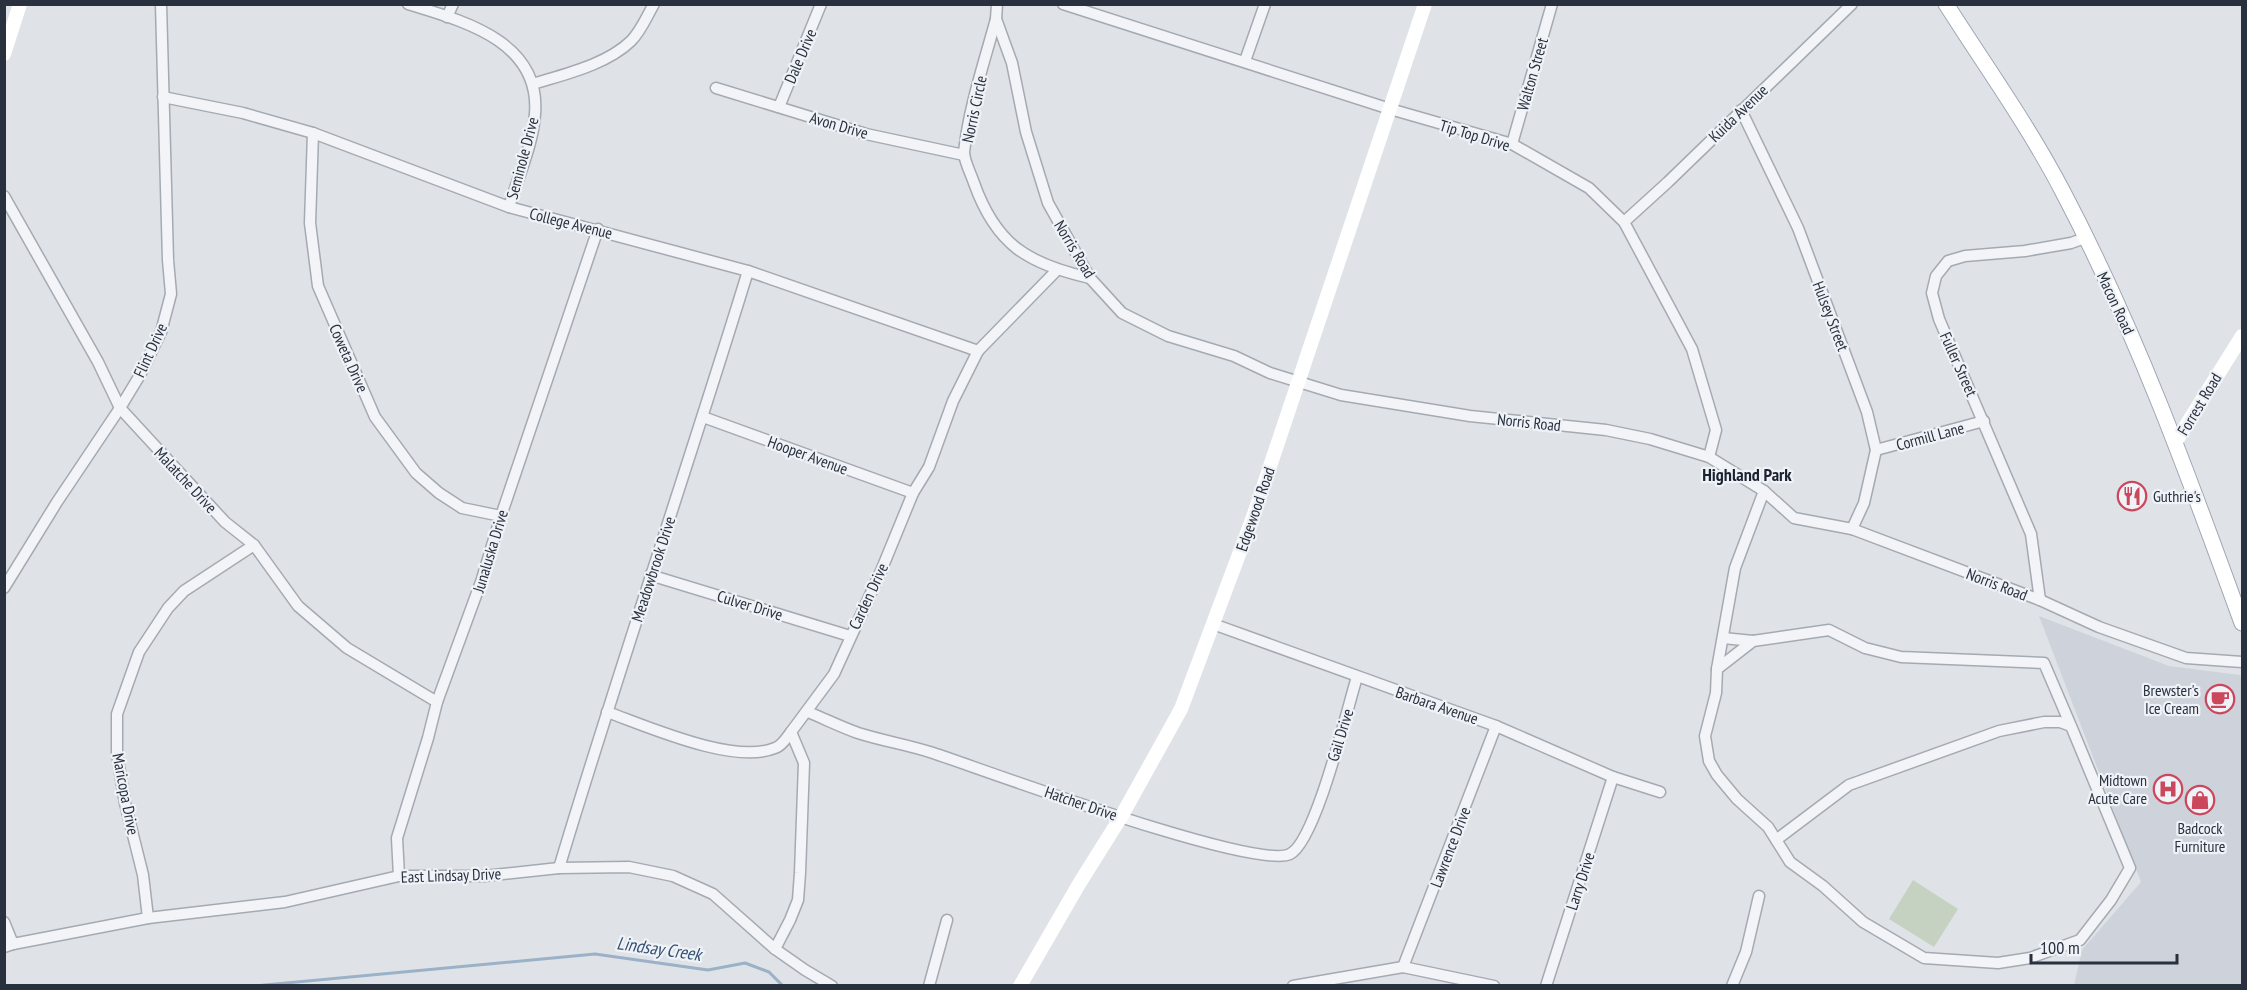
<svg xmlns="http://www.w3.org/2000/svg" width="2247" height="990" viewBox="0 0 2247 990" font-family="'PT Sans Narrow',sans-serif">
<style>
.built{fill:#ced2da}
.green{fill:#c5d2c1}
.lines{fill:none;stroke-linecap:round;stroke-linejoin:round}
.stream{stroke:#9bb1c8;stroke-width:3}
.street-casing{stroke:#a5aab2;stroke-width:13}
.primary-casing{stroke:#9fa7b4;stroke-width:17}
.street{stroke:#f2f4f7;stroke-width:10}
.secondary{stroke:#fff;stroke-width:14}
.primary{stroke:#fff;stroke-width:15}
.labels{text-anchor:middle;stroke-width:4.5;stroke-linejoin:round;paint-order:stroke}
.street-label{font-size:16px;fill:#29313f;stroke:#eff2f6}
.poi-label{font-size:16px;fill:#29313f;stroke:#eff2f6;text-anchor:end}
.neighbourhood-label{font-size:18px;font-weight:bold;fill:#1b2230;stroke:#eff2f6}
.water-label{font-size:18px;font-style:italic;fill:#345072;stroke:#eff2f6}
</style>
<rect width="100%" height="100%" fill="#dfe3e8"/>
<!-- built -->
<polygon class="built" points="2039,616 2169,666 2240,675 2242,681 2242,985 2074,985 2082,950 2141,882"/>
<!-- green -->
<polygon class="green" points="1913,880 1958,909 1934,947 1889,919"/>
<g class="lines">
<!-- stream -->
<polyline class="stream" points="253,986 595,954 708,970 745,963 769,972 783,986"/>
<!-- street casing -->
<g class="street-casing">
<g id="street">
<path d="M 408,4 C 463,21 541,41 535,114 C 533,145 518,177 509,207"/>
<polyline points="997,4 996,19 1012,63 1026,132 1048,203 1090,278 1122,313 1168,336 1234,356 1270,373 1341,395 1470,416 1606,430 1650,439 1709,457 1764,491 1794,518 1852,529 2040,600 2099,627 2186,658 2242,662"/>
<polyline points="1063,4 1390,109 1512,144 1589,188 1624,222 1692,349 1716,430 1709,457"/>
<polyline points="447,17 453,4"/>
<path d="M 996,19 C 984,63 969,107 964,152 C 964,161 971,174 974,183 C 996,245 1028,264 1090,278"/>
<polyline points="1245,61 1265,4"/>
<path d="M 533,84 C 565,74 606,65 631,41 C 641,31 647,16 654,4"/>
<polyline points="716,88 866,134 964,155"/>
<polyline points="163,97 243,113 313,133 509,207 748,271 978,351"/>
<polyline points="779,107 821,4"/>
<polyline points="1741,110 1798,228 1867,412 1876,450 1864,503 1852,529"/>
<polyline points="313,133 310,223 318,286 375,417 416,473 439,493 462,508 501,516"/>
<polyline points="1512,144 1552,4"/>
<polyline points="4,196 98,362 120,408 225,522 254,545 298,606 347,648 437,702"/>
<polyline points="1624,222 1668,182 1852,4"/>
<polyline points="703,417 913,493"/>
<polyline points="1876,450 1984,421"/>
<polyline points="650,575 850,636"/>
<polyline points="4,588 57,502 120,408 140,375 161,332 171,294 168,260 161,4"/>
<polyline points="2040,600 2031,534 1939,319 1932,293 1936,276 1948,261 1965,256 2025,251 2071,243 2085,238"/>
<polyline points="1213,624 1496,726 1613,777 1660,792"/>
<polyline points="1723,638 1753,641"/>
<polyline points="1717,669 1735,568 1764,491"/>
<path d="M 607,712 C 649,727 734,765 775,748 C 782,746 787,737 791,732"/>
<path d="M 808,712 C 825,719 841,727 858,733 C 883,741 909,745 933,753 C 985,770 1255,871 1290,854 C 1316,841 1347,709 1357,677"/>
<polyline points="1776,840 1849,785 1999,731 2044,722 2060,722 2071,726 2130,868 2111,900 2080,940 2030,958 1998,963 1924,958 1863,922 1823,886 1790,862 1768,827 1737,799 1717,775 1709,761 1705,736 1716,693 1717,669 1753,641 1829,630 1865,648 1901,657 2044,663 2071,726"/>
<path d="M 559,868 C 619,668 687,470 748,271"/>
<polyline points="399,876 397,838 428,738 437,702 482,579 501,516 598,229"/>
<polyline points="148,918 143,875 125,803 117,754 117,714 139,652 168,608 184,591 254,545"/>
<polyline points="4,922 13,944"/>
<polyline points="4,947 13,944 148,918 285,902 399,876 484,876 559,868 629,867 673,876 713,894 775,949 805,970 832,986"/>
<polyline points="775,949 790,920 798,900 800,873 804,763 791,732 834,674 881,571 913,493 929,467 953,401 978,351 1057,270"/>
<polyline points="1403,967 1496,726"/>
<polyline points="929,986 947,920"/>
<polyline points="1293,986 1403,967 1494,986"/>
<polyline points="1546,986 1613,777"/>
<polyline points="1732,986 1746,952 1759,896"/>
</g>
</g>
<!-- primary casing -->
<g class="primary-casing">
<path id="primary" d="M 1946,4 C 1986,67 2030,128 2064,194 C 2136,331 2189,477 2242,623"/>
</g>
<!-- street -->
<use href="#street" class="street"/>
<!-- secondary -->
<g class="secondary">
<polyline points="4,54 20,4"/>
<polyline points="2175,443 2242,336"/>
<polyline points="1020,986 1079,884 1121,817 1181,709 1253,517 1425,4"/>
</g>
<!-- primary -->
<use href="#primary" class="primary"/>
</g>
<!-- icons -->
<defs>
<g id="restaurant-ring" transform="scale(1.5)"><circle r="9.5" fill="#eff2f6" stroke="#cb475b" stroke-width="1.5"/><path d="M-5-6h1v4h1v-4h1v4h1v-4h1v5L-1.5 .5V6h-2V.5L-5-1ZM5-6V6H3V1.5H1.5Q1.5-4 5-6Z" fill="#cb475b"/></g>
<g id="cafe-ring" transform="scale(1.5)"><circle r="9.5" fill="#eff2f6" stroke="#cb475b" stroke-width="1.5"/><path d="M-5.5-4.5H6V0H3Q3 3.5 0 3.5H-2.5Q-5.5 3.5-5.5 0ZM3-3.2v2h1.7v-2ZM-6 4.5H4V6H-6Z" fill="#cb475b"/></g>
<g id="hospital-ring" transform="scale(1.5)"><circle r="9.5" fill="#eff2f6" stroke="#cb475b" stroke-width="1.5"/><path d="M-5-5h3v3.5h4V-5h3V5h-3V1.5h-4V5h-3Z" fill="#cb475b"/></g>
<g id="shop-ring" transform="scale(1.5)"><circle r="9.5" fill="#eff2f6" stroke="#cb475b" stroke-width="1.5"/><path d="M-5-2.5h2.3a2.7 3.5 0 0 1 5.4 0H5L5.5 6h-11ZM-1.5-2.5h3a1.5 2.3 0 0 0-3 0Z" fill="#cb475b"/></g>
</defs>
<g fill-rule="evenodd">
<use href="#restaurant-ring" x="2132" y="496"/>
<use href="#cafe-ring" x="2220" y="699"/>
<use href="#hospital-ring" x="2168" y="789"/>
<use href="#shop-ring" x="2200" y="800"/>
</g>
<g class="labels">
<!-- street labels -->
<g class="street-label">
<text transform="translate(800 56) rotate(-67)" y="6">Dale Drive</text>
<text transform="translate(1532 74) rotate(-74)" y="6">Walton Street</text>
<text transform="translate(974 109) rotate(-78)" y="6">Norris Circle</text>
<text transform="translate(1738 113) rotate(-44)" y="6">Kuida Avenue</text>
<text transform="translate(839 125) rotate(16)" y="6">Avon Drive</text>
<text transform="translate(1475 135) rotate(17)" y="6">Tip Top Drive</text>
<text transform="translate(522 158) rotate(-75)" y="6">Seminole Drive</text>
<text transform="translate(571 223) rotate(14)" y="6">College Avenue</text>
<text transform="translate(1075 249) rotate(59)" y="6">Norris Road</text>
<text transform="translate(2116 303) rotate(65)" y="6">Macon Road</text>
<text transform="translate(1831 316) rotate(69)" y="6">Hulsey Street</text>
<text transform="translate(150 350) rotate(-65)" y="6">Flint Drive</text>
<text transform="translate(349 358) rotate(66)" y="6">Coweta Drive</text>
<text transform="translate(1959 364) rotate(66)" y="6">Fuller Street</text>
<text transform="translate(2199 404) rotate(-59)" y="6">Forrest Road</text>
<text transform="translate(1529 422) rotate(6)" y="6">Norris Road</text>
<text transform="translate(1930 436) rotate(-15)" y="6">Cormill Lane</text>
<text transform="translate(808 455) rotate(20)" y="6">Hooper Avenue</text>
<text transform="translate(186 480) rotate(47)" y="6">Malatche Drive</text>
<text transform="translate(1255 509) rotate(-71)" y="6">Edgewood Road</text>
<text transform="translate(490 551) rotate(-73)" y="6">Junaluska Drive</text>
<text transform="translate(653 569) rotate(-72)" y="6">Meadowbrook Drive</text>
<text transform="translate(1997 584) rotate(21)" y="6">Norris Road</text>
<text transform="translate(868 596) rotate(-65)" y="6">Carden Drive</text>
<text transform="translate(750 605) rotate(17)" y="6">Culver Drive</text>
<text transform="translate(1437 705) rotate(19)" y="6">Barbara Avenue</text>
<text transform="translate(1340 735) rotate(-73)" y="6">Gail Drive</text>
<text transform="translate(126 794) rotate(79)" y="6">Maricopa Drive</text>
<text transform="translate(1081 803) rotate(19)" y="6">Hatcher Drive</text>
<text transform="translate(1450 847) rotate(-69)" y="6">Lawrence Drive</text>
<text transform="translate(451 875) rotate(-2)" y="6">East Lindsay Drive</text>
<text transform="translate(1580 881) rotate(-72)" y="6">Larry Drive</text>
</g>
<!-- poi labels -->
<g class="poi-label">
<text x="2153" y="502" text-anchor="start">Guthrie's</text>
<text x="2199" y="696">Brewster's<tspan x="2199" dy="18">Ice Cream</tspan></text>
<text x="2147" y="786">Midtown<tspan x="2147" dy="18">Acute Care</tspan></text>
<text x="2200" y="834" text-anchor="middle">Badcock<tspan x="2200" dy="18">Furniture</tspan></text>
</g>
<!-- neighbourhood labels -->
<g class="neighbourhood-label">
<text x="1747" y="481">Highland Park</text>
</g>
<!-- water labels -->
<g class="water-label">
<text transform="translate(659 949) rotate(8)" y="6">Lindsay Creek</text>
</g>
</g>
<!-- border -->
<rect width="2247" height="990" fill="none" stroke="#29313f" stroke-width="12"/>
<!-- scale -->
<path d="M2031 954v9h146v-9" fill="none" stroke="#29313f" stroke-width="3"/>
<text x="2040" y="954" font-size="18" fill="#29313f" stroke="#eff2f6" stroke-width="4.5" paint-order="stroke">100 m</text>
</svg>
